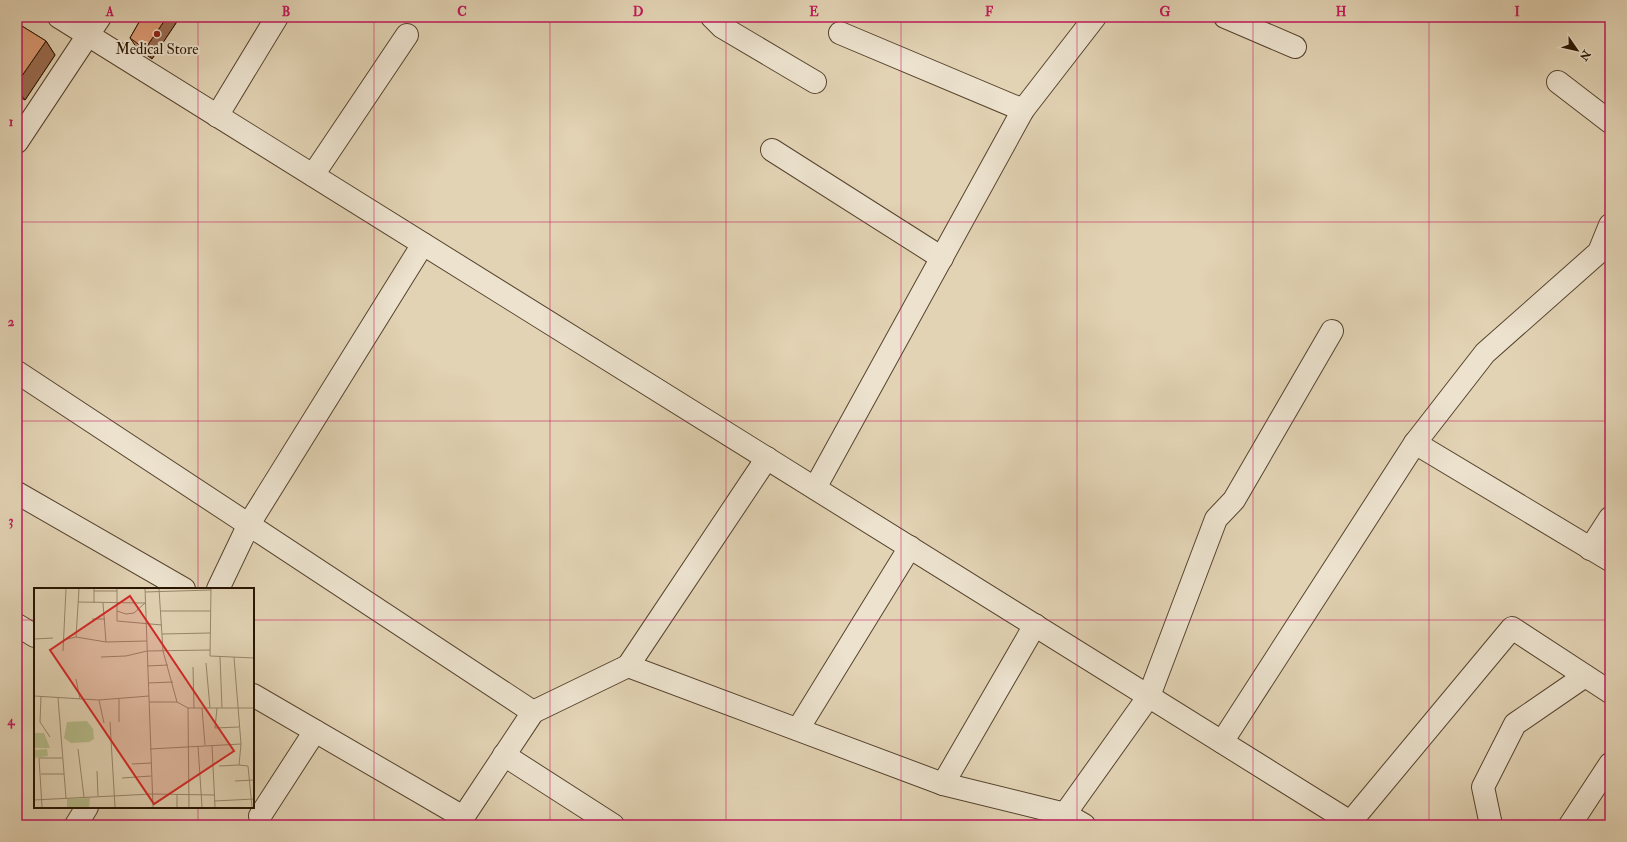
<svg xmlns="http://www.w3.org/2000/svg" width="1627" height="842" viewBox="0 0 1627 842" font-family="'IM FELL Double Pica',serif">
<style>
.lines{fill:none;stroke-linecap:round;stroke-linejoin:round}
.minor-casing{stroke:#56442e;stroke-width:24}
.minor{stroke:#ece2ce;stroke-width:22}
.wall{fill:#bf8564;stroke:#281501}
.shaded-wall{fill:#9b6c51;stroke:#281501}
.building{fill:#de9b74;stroke:#281501}
.grid{fill:none;stroke:#c2185b;stroke-width:1;stroke-opacity:0.55}
.poi-dot{fill:#8f2418;stroke:#ece2ce;stroke-width:1.5}
.labels{text-anchor:middle;stroke-width:4;stroke-linejoin:round;paint-order:stroke}
.poi-label{font-size:15px;fill:#281501;stroke:#ece2ce}
.inset-road{fill:none;stroke:#98876c;stroke-width:1}
.view{fill:#d62828;fill-opacity:0.15;stroke:#d62828;stroke-width:2}
.inset-edge{fill:none;stroke:#281501;stroke-width:2}
.neatline{fill:none;stroke:#c2185b;stroke-width:1.5}
.grid-label{font-size:13px;text-anchor:middle;font-weight:bold;fill:#c2185b}
</style>
<rect width="100%" height="100%" fill="#e2d3b4"/>
<filter id="stains"><feTurbulence type="fractalNoise" baseFrequency=".005" numOctaves="4"/><feColorMatrix values="0 0 0 0 .2 0 0 0 0 .09 0 0 0 0 .02 0 0 0 .5 -.17"/></filter>
<radialGradient id="worn" r=".72"><stop offset=".6" stop-color="#630" stop-opacity="0"/><stop offset="1" stop-color="#630" stop-opacity=".3"/></radialGradient>
<g class="lines">
<!-- minor casing -->
<g class="minor-casing">
<g id="minor">
<polyline points="59,17 1355,825"/>
<polyline points="712,17 722,27 815,82"/>
<polyline points="1225,17 1295,47"/>
<polyline points="840,33 1023,110"/>
<polyline points="1558,82 1610,122"/>
<polyline points="217,116 277,17"/>
<polyline points="17,142 100,17"/>
<polyline points="772,150 942,258"/>
<polyline points="313,175 407,35"/>
<polyline points="17,372 533,712 458,825"/>
<polyline points="1415,443 1610,560"/>
<polyline points="815,488 1023,110 1095,17"/>
<polyline points="17,493 184,589"/>
<polyline points="1590,549 1610,518"/>
<polyline points="218,589 249,524 423,244"/>
<polyline points="17,625 35,636"/>
<polyline points="628,666 767,458"/>
<polyline points="253,695 463,817"/>
<polyline points="533,712 628,666 943,784 1065,814 1084,825"/>
<polyline points="798,729 910,547"/>
<polyline points="1222,742 1415,443 1485,353 1599,252 1610,225"/>
<polyline points="504,755 613,825"/>
<polyline points="943,784 1035,625"/>
<polyline points="260,816 315,731"/>
<polyline points="76,825 87,807"/>
<polyline points="1057,825 1149,696 1216,519 1234,500 1332,331"/>
<polyline points="1348,825 1512,628 1610,692"/>
<polyline points="1491,825 1483,787 1515,724 1585,676"/>
<polyline points="1570,825 1610,764"/>
</g>
</g>
<!-- minor -->
<use href="#minor" class="minor"/>
</g>
<!-- wall -->
<g class="wall">
<polygon points="142,17 180,17 152,59 137,48 130,38"/>
<polygon points="17,23 46,41 55,55 25,100 17,96"/>
</g>
<!-- shaded-wall -->
<g class="shaded-wall">
<polygon points="167,17 180,17 152,59 145,49"/>
<polygon points="46,41 55,55 25,100 17,89 17,83"/>
</g>
<!-- building -->
<g class="building">
<polygon points="142,17 167,17 145,49 130,38"/>
<polygon points="17,23 46,41 17,83"/>
</g>
<!-- grid -->
<path class="grid" d="M 198,17 L 198,589M 374,17 L 374,825M 550,17 L 550,825M 726,17 L 726,825M 901,17 L 901,825M 1077,17 L 1077,825M 1253,17 L 1253,825M 1429,17 L 1429,825M 17,222 L 1610,222M 17,421 L 1610,421M 17,620 L 35,620M 253,620 L 1610,620M 198,807 L 198,825"/>
<!-- markers -->
<circle class="poi-dot" cx="157" cy="34" r="4"/>
<g class="labels">
<!-- poi labels -->
<g class="poi-label">
<text x="157" y="54">Medical Store</text>
</g>
</g>
<!-- overview -->
<g transform="translate(34 588)">
<rect width="220" height="220" fill="#e2d3b4"/>
<path d="M 53,133 L 59,141 L 60,151 L 55,154 L 37,155 L 30,150 L 33,134 ZM 10,145 L 16,160 L 0,160 L 0,145 ZM 13,161 L 14,168 L 0,170 L 0,162 ZM 56,210 L 55,219 L 33,219 L 33,211 Z" fill="#b5bc8b"/>
<path class="inset-road" d="M 83,1 L 83,33 L 128,37M 111,1 L 119,219M 125,1 L 129,63 L 143,114 L 154,120M 177,1 L 176,68 L 220,70M 60,3 L 83,3M 111,4 L 177,2M 44,14 L 111,15M 60,15 L 60,1M 69,15 L 72,54M 83,23 L 92,26 L 100,25 L 111,15M 127,23 L 177,23M 58,31 L 71,31M 128,46 L 176,45M 42,49 L 45,1M 0,51 L 19,50M 29,52 L 42,49 L 72,54 L 113,53M 29,63 L 32,1M 67,69 L 92,68 L 113,63 L 176,62M 186,69 L 188,120M 200,69 L 207,156 L 205,177 L 214,178 L 218,219M 172,75 L 176,120M 113,78 L 134,77M 159,79 L 160,120M 42,91 L 46,111M 114,95 L 139,94M 0,108 L 65,112 L 115,108M 7,108 L 6,134 L 16,149M 24,110 L 32,210M 85,111 L 85,134M 65,112 L 70,135M 115,114 L 143,114M 168,120 L 171,157M 183,120 L 181,140 L 205,139M 76,134 L 81,219M 178,157 L 181,219M 164,158 L 168,219M 44,161 L 50,209M 116,161 L 207,156M 98,176 L 117,175M 185,178 L 205,177M 63,183 L 64,208M 7,186 L 30,186M 88,190 L 117,188M 201,193 L 220,192M 143,206 L 143,219M 0,212 L 118,206 L 180,207M 180,213 L 220,211M 8,219 L 5,170 L 28,170M 155,219 L 154,120 L 220,120"/>
<path class="view" d="M 96,8 L 200,163 L 120,216 L 16,62 Z"/>
<rect width="220" height="220" class="inset-edge"/>
</g>
<!-- margin -->
<rect width="1627" height="842" fill="none" stroke="#e2d3b4" stroke-width="44"/>
<!-- north arrow -->
<g transform="translate(1577 50) rotate(124)" stroke="#ece2ce" stroke-width="3" paint-order="stroke">
<path d="M0-3L7 15L0 10L-7 15Z" fill="#281501"/>
<text y="-6" font-size="11" font-weight="bold" text-anchor="middle" fill="#281501">N</text>
</g>
<rect x="22" y="22" width="1583" height="798" class="neatline"/>
<g class="grid-label">
<text x="110" y="16">A</text>
<text x="286" y="16">B</text>
<text x="462" y="16">C</text>
<text x="638" y="16">D</text>
<text x="814" y="16">E</text>
<text x="989" y="16">F</text>
<text x="1165" y="16">G</text>
<text x="1341" y="16">H</text>
<text x="1517" y="16">I</text>
<text x="11" y="126">1</text>
<text x="11" y="326">2</text>
<text x="11" y="525">3</text>
<text x="11" y="725">4</text>
</g>
<rect width="100%" height="100%" filter="url(#stains)"/>
<rect width="100%" height="100%" fill="url(#worn)"/>
</svg>
